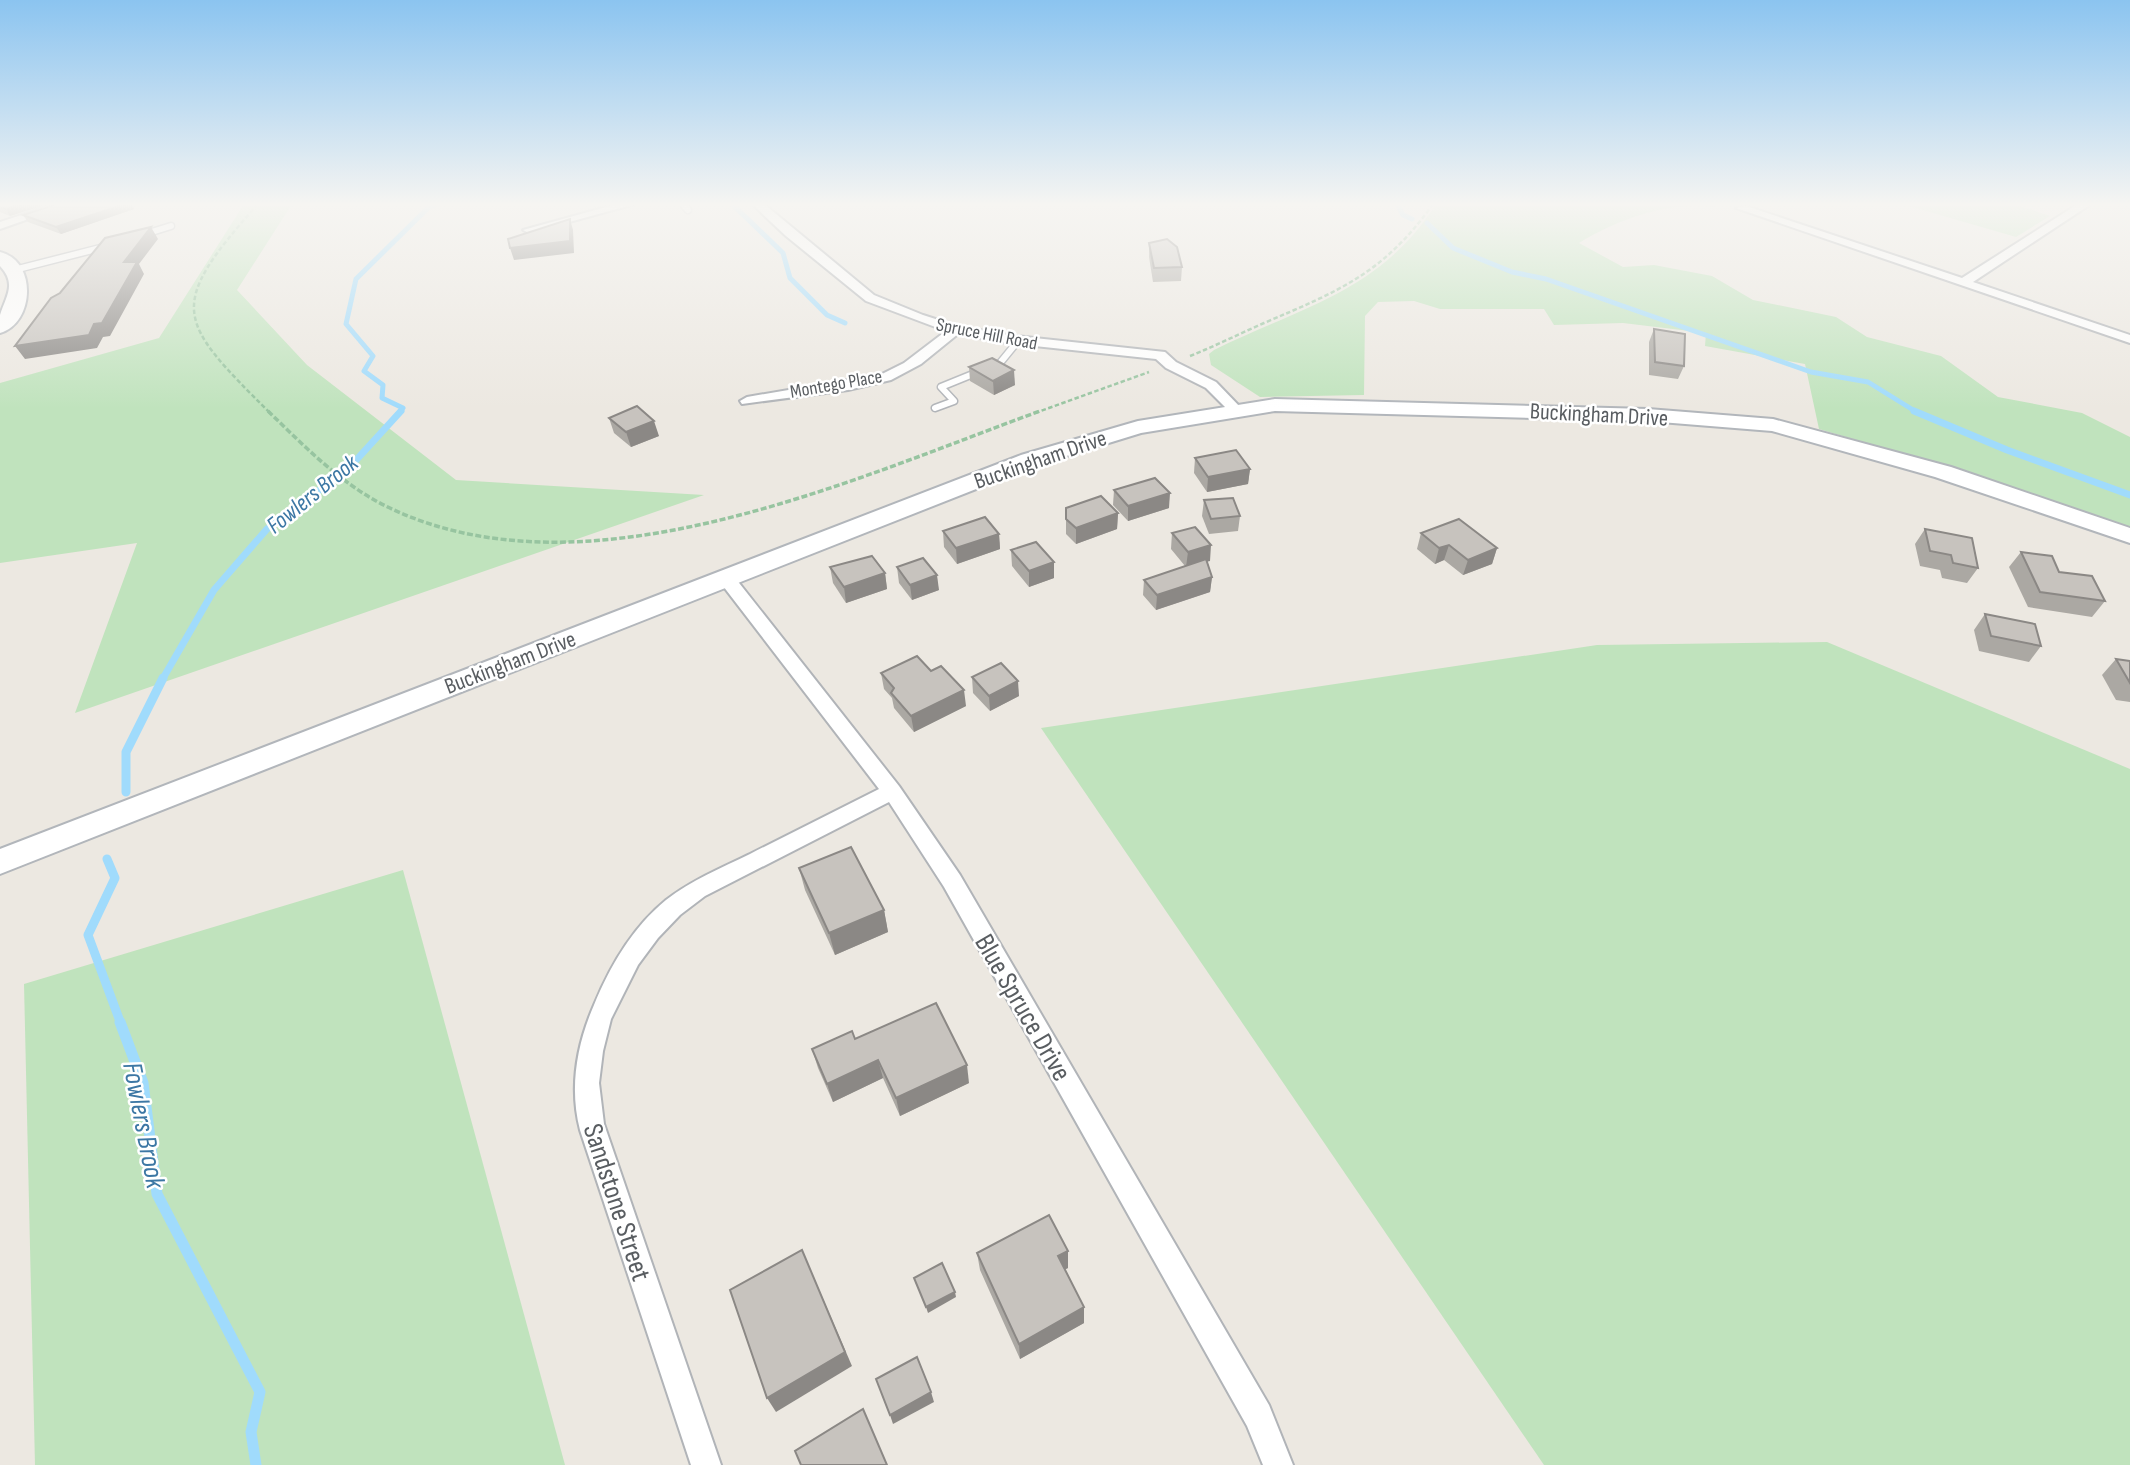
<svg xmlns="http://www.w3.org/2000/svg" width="2130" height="1465" viewBox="0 0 2130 1465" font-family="'Sofia Sans Condensed',sans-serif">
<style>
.green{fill:#c0e3bd}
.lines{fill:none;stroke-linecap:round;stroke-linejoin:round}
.stream-far3{stroke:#a0dbfc;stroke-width:5}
.stream-far2{stroke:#a0dbfc;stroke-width:7}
.stream-far1{stroke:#a0dbfc;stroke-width:9}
.stream{stroke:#a0dbfc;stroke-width:11}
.lane-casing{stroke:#b1b4b8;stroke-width:9}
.street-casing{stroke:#b1b4b8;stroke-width:4}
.secondary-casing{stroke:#b2b6bb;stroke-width:4}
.path-far1{stroke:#97c4a0;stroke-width:2.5;stroke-dasharray:4.5 2.5;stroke-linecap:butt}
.path{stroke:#97c4a0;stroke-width:3.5;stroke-dasharray:6 2.5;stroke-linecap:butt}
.lane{stroke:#fff;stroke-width:6}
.street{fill:#fff;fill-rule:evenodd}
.secondary{fill:#fff;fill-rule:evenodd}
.wall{fill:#aba8a3}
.shaded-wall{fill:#8b8885}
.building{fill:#c7c3be;stroke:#8b8885;stroke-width:2}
.labels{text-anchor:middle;stroke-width:5;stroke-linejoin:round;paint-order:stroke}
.far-street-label{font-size:19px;fill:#595d61;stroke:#fff}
.street-label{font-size:23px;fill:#595d61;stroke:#fff}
.water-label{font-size:24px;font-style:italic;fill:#3c77a4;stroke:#fff}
.near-street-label{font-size:28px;fill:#595d61;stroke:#fff}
.near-water-label{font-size:28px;font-style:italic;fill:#3c77a4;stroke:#fff}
</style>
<rect width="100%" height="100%" fill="#ece8e1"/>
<!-- green -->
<g class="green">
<polygon points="244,204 292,204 237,290 307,365 456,480 704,495 75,713 137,543 0,563 0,383 159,338"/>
<path d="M 1436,204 L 1715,204 L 1715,207 C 1668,201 1619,219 1579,243 L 1623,267 L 1654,265 L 1712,276 L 1753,300 L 1836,317 L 1867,337 L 1941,356 L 1998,397 L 2082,413 L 2130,437 L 2130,528 L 1951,468 L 1819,429 L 1805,364 L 1705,346 L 1706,333 L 1623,323 L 1554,325 L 1544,309 L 1440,309 L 1414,301 L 1378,302 L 1365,316 L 1364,395 L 1260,397 L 1211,365 L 1209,354 L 1214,350 C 1303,306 1380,292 1436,204 Z"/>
<polygon points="1902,204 2014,204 2050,216 2016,237"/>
<polygon points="1827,642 2130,769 2130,1465 1544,1465 1041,728 1597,645"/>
<polygon points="403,870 565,1465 35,1465 24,984"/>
</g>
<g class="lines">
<!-- stream-far3 -->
<g class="stream-far3">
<polyline points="732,204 783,253 790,278 827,315 845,323"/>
<polyline points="1397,204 1403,215 1412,219"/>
<polyline points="1427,223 1453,248 1512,272 1546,279 1811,372 1868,382 1918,413"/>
<polyline points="399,413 403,408 382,398 383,385 364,371 373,356 346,324 356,279 429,207 438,204"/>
</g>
<!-- stream-far2 -->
<g class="stream-far2">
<polyline points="1914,411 2007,450 2130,495"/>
<polyline points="162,680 214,590 267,529 348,469 401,411"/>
</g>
<!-- stream-far1 -->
<g class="stream-far1">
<polyline points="126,792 126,752 163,678"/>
<polyline points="107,859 115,878 88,935 121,1024"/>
</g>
<!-- stream -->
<polyline class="stream" points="120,1022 143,1083 157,1194 260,1392 251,1432 256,1465"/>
<!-- lane casing -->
<g class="lane-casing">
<g id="lane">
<polyline points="683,204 688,210"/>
<polyline points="142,235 171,226"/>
<polyline points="14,270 108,246"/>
<polyline points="935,408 954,401 941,387 1000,363 1018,341"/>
</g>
</g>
<!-- street casing -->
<g class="street-casing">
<g id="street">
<polygon points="55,204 71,204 0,229 0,222"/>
<polygon points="617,204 635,204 529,233 523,230"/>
<polygon points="752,204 764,204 874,295 923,315 957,326 1007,335 1165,352 1176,362 1216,382 1242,409 1240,412 1230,412 1206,388 1166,368 1156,359 1007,343 958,334 921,364 891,380 848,390 742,404 740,401 747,397 882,374 904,363 946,331 866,301 786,236"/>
<polygon points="2078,204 2091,204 1973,282 2130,335 2130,343 1736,208 1746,206 1962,278"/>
<path d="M 726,573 L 732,574 L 899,786 L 960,875 L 1269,1405 L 1293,1465 L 1263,1465 L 1247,1426 L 944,887 L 889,802 L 705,896 L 680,915 L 658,938 L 638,965 L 611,1019 L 603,1051 L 599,1083 L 604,1124 L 721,1465 L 691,1465 L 580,1130 C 569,1088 577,1044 594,1005 C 610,966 633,927 666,900 C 692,880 721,868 750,854 C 793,832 836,811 879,789 L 720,582 L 718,578 L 720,574 Z"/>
</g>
</g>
<!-- secondary casing -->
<g class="secondary-casing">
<g id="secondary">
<path d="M 0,252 C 38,261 34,324 0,333 C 0,328 0,320 0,315 C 6,296 17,284 0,266 Z"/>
<polygon points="1275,399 1648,409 1773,419 1951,467 2130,528 2130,543 1935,477 1772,431 1648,421 1275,411 1141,433 1037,465 0,874 0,849 1021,455 1138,421"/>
</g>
</g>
<!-- path-far1 -->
<g class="path-far1">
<path d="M 258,204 C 165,308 177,320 270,413"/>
<path d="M 1190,356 C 1215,346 1239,334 1264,323 C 1339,291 1384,273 1433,204"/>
<polyline points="1035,413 1149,372"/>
</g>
<!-- path -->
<path class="path" d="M 268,411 C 302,444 336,479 378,502 C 576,607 848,481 1040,411"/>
<!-- lane -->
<use href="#lane" class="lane"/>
<!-- street -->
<use href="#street" class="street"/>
<!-- secondary -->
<use href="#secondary" class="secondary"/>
</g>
<!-- wall -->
<g class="wall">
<polygon points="0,204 48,204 10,216 0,212"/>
<polygon points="57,204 131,204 134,209 61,234 28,222 23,215"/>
<polygon points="1149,243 1182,267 1181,281 1153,282 1149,257"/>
<polygon points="1654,329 1684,366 1678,379 1649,375 1649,342"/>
<polygon points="969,367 1015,385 994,395 970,381"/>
<polygon points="609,418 659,436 631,447 614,433"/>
<polygon points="1195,458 1250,469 1248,484 1207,492 1194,473"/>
<polygon points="1114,490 1169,508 1128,521 1113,505"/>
<polygon points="1204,500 1240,516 1238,531 1209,534 1202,516"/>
<polygon points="1066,508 1118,513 1117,529 1076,544 1066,534"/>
<polygon points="1925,529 1978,568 1967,583 1942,578 1940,570 1920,566 1915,544"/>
<polygon points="943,531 999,534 1000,549 957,564 944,547"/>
<polygon points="1172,533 1210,561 1207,561 1212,577 1210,592 1156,610 1143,595 1144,580 1185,566 1171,549"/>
<polygon points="1421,533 1497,548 1492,564 1463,575 1444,560 1435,564 1417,549"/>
<polygon points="1011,550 1054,578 1029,587 1012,566"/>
<polygon points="2021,552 2059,572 2105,601 2092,617 2028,607 2009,567"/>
<polygon points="830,567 885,573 887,589 846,603 833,583"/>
<polygon points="897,567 939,590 912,600 899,583"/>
<polygon points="1985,614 2041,646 2029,662 1979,651 1974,630"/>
<polygon points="2116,659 2130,661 2130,702 2116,700 2102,675"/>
<polygon points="881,673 966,706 914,732 894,708 892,698 884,689"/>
<polygon points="972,677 1019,696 990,711 973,693"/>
<polygon points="799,868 884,910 888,932 835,955 805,890"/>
<polygon points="855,1039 969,1083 900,1116 883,1078 833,1102 818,1068 812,1049"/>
<polygon points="977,1253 1068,1268 1065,1269 1084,1307 1084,1323 1020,1359 980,1270"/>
</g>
<!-- shaded-wall -->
<g class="shaded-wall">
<polygon points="23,204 48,204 10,216 6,209"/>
<polygon points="125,204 131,204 134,209 61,234 56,227"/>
<polygon points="570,219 573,230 574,253 514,260 510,248"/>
<polygon points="151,227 158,239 139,264 144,274 110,336 103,337 97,348 25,359 15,346 124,262"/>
<polygon points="1014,370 1015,385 994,395 993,381"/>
<polygon points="654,421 659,436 631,447 626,432"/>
<polygon points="1250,469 1248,484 1207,492 1208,477"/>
<polygon points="1170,493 1169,508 1128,521 1128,506"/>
<polygon points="1118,513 1117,529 1076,544 1076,528"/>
<polygon points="999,534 1000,549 957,564 956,548"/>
<polygon points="1211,545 1210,561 1186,567 1188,552"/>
<polygon points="1449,545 1444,560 1435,564 1439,548"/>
<polygon points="1497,548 1492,564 1463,575 1468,560"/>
<polygon points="1054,562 1054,578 1029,587 1029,571"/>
<polygon points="885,573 887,589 846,603 844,587"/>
<polygon points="937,575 939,590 912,600 910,585"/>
<polygon points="1212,577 1210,592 1156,610 1157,595"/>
<polygon points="1018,681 1019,696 990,711 989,696"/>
<polygon points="964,690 966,706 914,732 911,716"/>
<polygon points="884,910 888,932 835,955 829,933"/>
<polygon points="878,1060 883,1078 833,1102 827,1084"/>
<polygon points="967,1065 969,1083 900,1116 896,1098"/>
<polygon points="802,1250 852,1366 776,1412 767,1398"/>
<polygon points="1068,1251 1068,1268 1058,1273 1058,1256"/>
<polygon points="955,1292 956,1297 928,1313 926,1307"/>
<polygon points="1084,1307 1084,1323 1020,1359 1019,1344"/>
<polygon points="931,1392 934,1402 893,1424 890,1415"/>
</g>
<!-- building -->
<g class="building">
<polygon points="0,204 23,204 6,209 0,207"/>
<polygon points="57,204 125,204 56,227 23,215"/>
<polygon points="570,219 570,241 510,248 508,239"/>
<polygon points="151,227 124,262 137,262 102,323 94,324 89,335 15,346 51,298 60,293 105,238"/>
<polygon points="1167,239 1177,247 1182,267 1154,268 1149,243"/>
<polygon points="1654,329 1685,334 1684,366 1655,362"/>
<polygon points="992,358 1014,370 993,381 969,367"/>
<polygon points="637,406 654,421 626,432 609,418"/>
<polygon points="1236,450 1250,469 1208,477 1195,458"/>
<polygon points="1155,478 1170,493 1128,506 1114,490"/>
<polygon points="1101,496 1118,513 1076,528 1066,519 1066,508"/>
<polygon points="1233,498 1240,516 1211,519 1204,500"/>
<polygon points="985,517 999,534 956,548 943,531"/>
<polygon points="1459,519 1497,548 1468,560 1449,545 1439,548 1421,533"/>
<polygon points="1195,527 1211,545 1188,552 1172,533"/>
<polygon points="1925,529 1972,538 1978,568 1953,563 1951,555 1930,551"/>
<polygon points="1036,542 1054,562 1029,571 1011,550"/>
<polygon points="2021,552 2052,556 2059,572 2092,576 2105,601 2040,592"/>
<polygon points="872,556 885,573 844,587 830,567"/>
<polygon points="923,558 937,575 910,585 897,567"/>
<polygon points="1206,559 1212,577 1157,595 1144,580"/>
<polygon points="1985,614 2035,624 2041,646 1991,636"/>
<polygon points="917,656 931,671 941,666 964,690 911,716 891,693 894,688 881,673"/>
<polygon points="2116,659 2130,661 2130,683"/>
<polygon points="1001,663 1018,681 989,696 972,677"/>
<polygon points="851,847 884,910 829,933 799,868"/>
<polygon points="936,1003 967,1065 896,1098 878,1060 827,1084 812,1049 852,1031 855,1039"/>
<polygon points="1049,1215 1068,1251 1058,1256 1084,1307 1019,1344 977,1253"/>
<polygon points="802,1250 845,1352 767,1398 730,1290"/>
<polygon points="942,1263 955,1292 926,1307 914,1278"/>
<polygon points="917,1357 931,1392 890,1415 876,1379"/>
<polygon points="863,1409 887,1465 801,1465 795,1451"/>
</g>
<!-- sky -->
<linearGradient id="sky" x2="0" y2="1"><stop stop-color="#8bc4f0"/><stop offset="0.5" stop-color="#f6f5f2"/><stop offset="1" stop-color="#f6f5f2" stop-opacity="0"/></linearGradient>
<rect width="2130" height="409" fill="url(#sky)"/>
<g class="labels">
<!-- far-street labels -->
<g class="far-street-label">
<text transform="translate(987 333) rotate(11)" y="7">Spruce Hill Road</text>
<text transform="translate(836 383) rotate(-10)" y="7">Montego Place</text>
</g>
<!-- street labels -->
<g class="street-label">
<text transform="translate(1599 414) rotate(3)" y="8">Buckingham Drive</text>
<text transform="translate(1040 459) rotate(-19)" y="8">Buckingham Drive</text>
<text transform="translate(510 662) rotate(-21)" y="8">Buckingham Drive</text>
</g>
<!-- water labels -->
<g class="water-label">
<text transform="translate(312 494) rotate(-39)" y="8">Fowlers Brook</text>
</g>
<!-- near-street labels -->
<g class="near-street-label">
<text transform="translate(1024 1007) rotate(60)" y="10">Blue Spruce Drive</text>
<text transform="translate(618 1202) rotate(72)" y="10">Sandstone Street</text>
</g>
<!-- near-water labels -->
<g class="near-water-label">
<text transform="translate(145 1125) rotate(79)" y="10">Fowlers Brook</text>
</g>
</g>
</svg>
